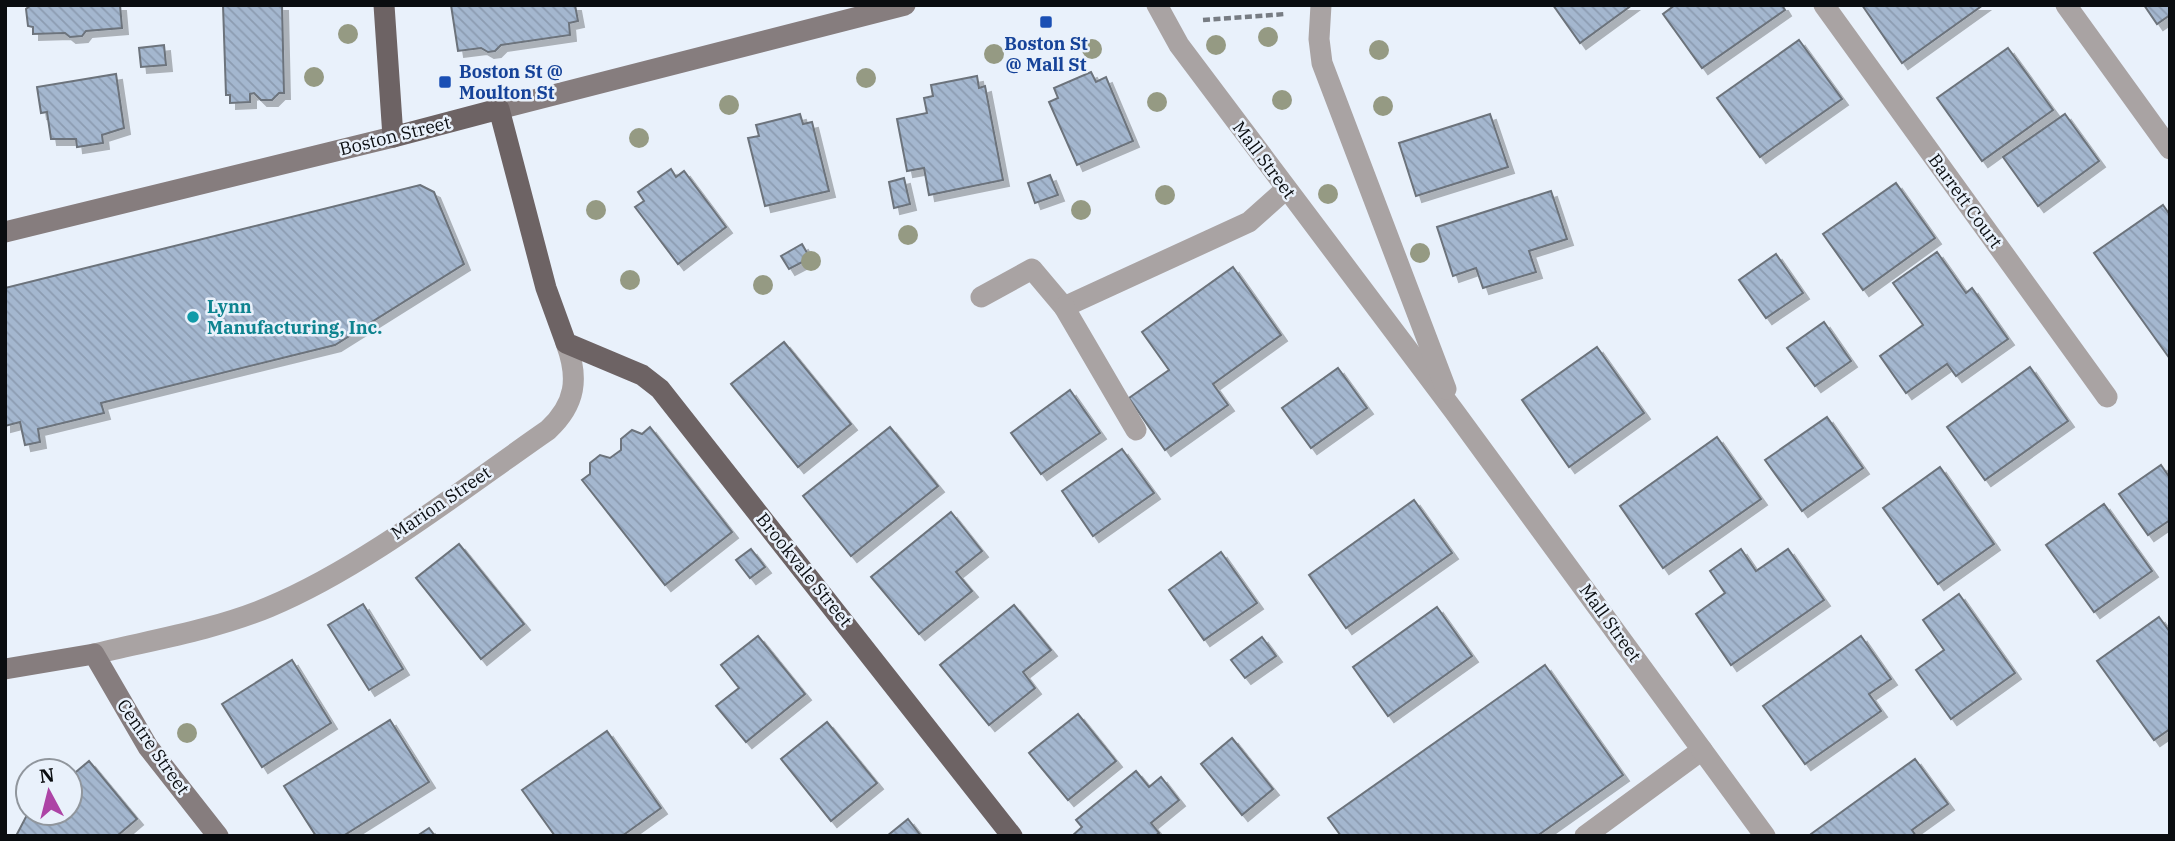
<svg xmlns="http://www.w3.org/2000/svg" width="2175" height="841" viewBox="0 0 2175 841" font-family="'IBM Plex Serif',serif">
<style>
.building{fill:url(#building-back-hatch);stroke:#6c737b;stroke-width:2;filter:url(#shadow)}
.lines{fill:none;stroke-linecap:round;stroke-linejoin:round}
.path{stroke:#777c83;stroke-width:4.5;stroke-dasharray:7 3.5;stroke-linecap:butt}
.service{stroke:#a9a3a3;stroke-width:21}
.minor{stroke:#a9a3a3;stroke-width:21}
.secondary{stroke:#867d7e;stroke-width:21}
.primary{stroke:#6d6364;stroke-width:21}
.tree{fill:#959a83}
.transit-dot{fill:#1a4fb4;stroke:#e9f1fb;stroke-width:2.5}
.culture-dot{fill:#0f9aa8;stroke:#e9f1fb;stroke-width:2.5}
.labels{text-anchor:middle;stroke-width:5;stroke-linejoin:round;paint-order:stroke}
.transit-label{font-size:18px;font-weight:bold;fill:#164399;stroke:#e9f1fb}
.street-label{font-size:18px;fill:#0a0d10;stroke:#e9f1fb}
.culture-label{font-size:18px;font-weight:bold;fill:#0d838f;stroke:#e9f1fb;text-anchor:start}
</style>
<defs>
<pattern id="building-back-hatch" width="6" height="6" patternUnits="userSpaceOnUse" patternTransform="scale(1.75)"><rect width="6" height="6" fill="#a4b7cf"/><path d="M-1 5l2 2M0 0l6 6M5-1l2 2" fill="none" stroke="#8c9cb1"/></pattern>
<filter id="shadow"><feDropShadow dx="6" dy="6" stdDeviation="0" flood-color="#0004"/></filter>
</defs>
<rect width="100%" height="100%" fill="#e9f1fb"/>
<!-- building -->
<g class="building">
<polygon points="31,5 120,5 122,28 86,31 82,36 70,37 65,33 33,34 33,27 28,26 26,9"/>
<polygon points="223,5 282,5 284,93 279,93 272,100 261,100 254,93 250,94 250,102 230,103 230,95 226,95"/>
<polygon points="451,5 575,5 578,21 569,23 570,35 501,45 495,51 488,52 481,48 458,51"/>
<polygon points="1553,5 1632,5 1580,43"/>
<polygon points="1675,5 1782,5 1785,10 1702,68 1663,14"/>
<polygon points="1862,5 1983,5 1902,63"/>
<polygon points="2144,5 2170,5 2170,15 2157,24"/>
<polygon points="1799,40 1842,99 1760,157 1717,98"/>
<polygon points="164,45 166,65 141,67 139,48"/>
<polygon points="2008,48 2053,110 1982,161 1937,98"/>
<polygon points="1091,72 1096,82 1106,77 1133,141 1077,165 1049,102 1058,98 1054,88"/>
<polygon points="116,74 124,128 102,135 103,143 77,147 76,139 51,139 47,112 41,113 37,87"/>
<polygon points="977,76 979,88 985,86 1003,180 929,195 924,168 907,171 897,119 927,113 924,98 933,96 931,85"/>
<polygon points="800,114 803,124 812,122 829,191 765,206 748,138 759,136 756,125"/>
<polygon points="1490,114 1508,167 1416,196 1399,143"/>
<polygon points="2065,114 2099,161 2038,206 2003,157"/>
<polygon points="671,169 676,177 684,171 726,227 678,264 635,207 644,201 638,192"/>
<polygon points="1050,175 1058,195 1035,203 1028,183"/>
<polygon points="904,178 910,204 894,208 889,182"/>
<polygon points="1896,183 1935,238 1863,290 1823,234"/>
<polygon points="420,185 434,192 464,264 335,345 101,403 104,413 38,429 40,442 25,445 20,422 5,426 5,288"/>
<polygon points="1551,191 1567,239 1529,251 1536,272 1483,288 1476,268 1453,276 1437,227"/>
<polygon points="2163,205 2170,215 2170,359 2094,253"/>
<polygon points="802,244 810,258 789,269 781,256"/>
<polygon points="1937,252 1966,293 1972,288 2008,339 1956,376 1947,364 1906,393 1880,356 1923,325 1893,283"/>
<polygon points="1776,254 1803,293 1766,318 1739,280"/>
<polygon points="1233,267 1281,335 1213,384 1228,405 1165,450 1129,398 1169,370 1142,332"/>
<polygon points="1824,322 1851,361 1815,386 1787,348"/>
<polygon points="784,342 851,424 798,467 731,384"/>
<polygon points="1597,347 1644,413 1569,467 1522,400"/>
<polygon points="2030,367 2068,421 1985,480 1947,427"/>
<polygon points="1338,368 1367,408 1311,448 1282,408"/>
<polygon points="1070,390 1100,433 1041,474 1011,433"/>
<polygon points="1827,417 1863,468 1802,511 1765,460"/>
<polygon points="650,427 732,532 665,585 582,480 590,474 590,463 600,455 610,458 621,450 621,439 632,430 642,434"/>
<polygon points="890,427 938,486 851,556 803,496"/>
<polygon points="1717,437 1761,499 1663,568 1620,506"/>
<polygon points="1122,449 1154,493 1093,536 1062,491"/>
<polygon points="2161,465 2170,478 2170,520 2148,535 2119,494"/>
<polygon points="1940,467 1994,544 1938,584 1883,508"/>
<polygon points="1414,500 1452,553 1346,628 1309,575"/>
<polygon points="2104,504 2152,571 2094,612 2046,545"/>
<polygon points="951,512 982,551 956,572 972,591 919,634 871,577"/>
<polygon points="459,544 524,624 481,659 416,578"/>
<polygon points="751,549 765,567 750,578 736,560"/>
<polygon points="1741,549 1756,571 1788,549 1824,600 1731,665 1696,614 1725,593 1710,571"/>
<polygon points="1221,552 1257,603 1204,640 1169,590"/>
<polygon points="1959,594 2015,673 1951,719 1916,670 1944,650 1923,620"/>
<polygon points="363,604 403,669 369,690 328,625"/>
<polygon points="1014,605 1051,650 1023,672 1035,688 989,725 940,665"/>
<polygon points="1437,607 1472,656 1388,716 1353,667"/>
<polygon points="2159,617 2170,632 2170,729 2154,740 2097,661"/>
<polygon points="758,636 805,694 746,742 716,706 739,688 721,665"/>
<polygon points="1861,636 1891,679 1869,694 1881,711 1805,764 1763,706"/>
<polygon points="1262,637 1276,656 1245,678 1231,660"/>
<polygon points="292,660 331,723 262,767 222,704"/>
<polygon points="1545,665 1623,775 1537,836 1341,836 1328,818"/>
<polygon points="1078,714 1116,761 1068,800 1029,753"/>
<polygon points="390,720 429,782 343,836 316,836 284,786"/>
<polygon points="827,722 877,783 831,821 781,759"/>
<polygon points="607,731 661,808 622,836 555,836 522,790"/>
<polygon points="1232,738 1273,789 1242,815 1201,764"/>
<polygon points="1915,759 1948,804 1912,830 1916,836 1812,836 1811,834"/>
<polygon points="89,761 137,819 117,836 16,836 28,813 70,813 70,777"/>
<polygon points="1136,771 1149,787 1161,777 1179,800 1151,823 1159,833 1155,836 1072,836 1082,827 1076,820"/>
<polygon points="908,819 921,836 887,836"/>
<polygon points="429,828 435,836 417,836"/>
</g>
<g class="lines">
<!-- path -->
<polyline class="path" points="1203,20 1285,14"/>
<!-- service -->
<g class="service">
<polyline points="981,297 1032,269 1064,307 1249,222 1286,189"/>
<polyline points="1064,307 1136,430"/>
<polyline points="1585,836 1702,750"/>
</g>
<!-- minor -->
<g class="minor">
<polyline points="1157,5 1179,45 1454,411 1765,836"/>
<polyline points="1321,5 1319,39 1322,63 1446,389"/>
<polyline points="1824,5 2107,397"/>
<polyline points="2066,5 2170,149"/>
<path d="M 94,654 C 152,640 214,630 269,607 C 363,568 464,488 548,430 C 576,404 579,378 566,343"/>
</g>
<!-- secondary -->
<g class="secondary">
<polyline points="499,109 905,5"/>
<polyline points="5,232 393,137"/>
<polyline points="5,669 94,654 148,747 218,836"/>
</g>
<!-- primary -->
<polyline class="primary" points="384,5 393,137 499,109 546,288 566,343 642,375 660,389 1012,836"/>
</g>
<!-- trees -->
<g class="tree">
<circle cx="348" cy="34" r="10"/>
<circle cx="1268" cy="37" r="10"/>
<circle cx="1216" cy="45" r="10"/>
<circle cx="1092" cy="49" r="10"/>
<circle cx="1379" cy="50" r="10"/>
<circle cx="994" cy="54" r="10"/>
<circle cx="314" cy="77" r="10"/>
<circle cx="866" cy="78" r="10"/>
<circle cx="1282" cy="100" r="10"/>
<circle cx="1157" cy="102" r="10"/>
<circle cx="729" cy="105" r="10"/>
<circle cx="1383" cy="106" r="10"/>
<circle cx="639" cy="138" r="10"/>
<circle cx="1328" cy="194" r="10"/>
<circle cx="1165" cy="195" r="10"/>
<circle cx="596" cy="210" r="10"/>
<circle cx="1081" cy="210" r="10"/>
<circle cx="908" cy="235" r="10"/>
<circle cx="1420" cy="253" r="10"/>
<circle cx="811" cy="261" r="10"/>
<circle cx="630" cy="280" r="10"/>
<circle cx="763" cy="285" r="10"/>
<circle cx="187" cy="733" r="10"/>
</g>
<!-- markers -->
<g class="transit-dot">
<rect x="1039" y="15" width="14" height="14" rx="3.5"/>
<rect x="438" y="75" width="14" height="14" rx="3.5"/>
</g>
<circle class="culture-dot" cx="193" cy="317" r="7"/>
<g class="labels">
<!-- transit labels -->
<g class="transit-label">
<text x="1046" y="50">Boston St<tspan x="1046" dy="21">@ Mall St</tspan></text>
<text x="459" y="78" text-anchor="start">Boston St @<tspan x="459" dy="21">Moulton St</tspan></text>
</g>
<!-- street labels -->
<g class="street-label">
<text transform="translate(395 136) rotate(-14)" y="6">Boston Street</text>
<text transform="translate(1264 160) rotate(53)" y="6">Mall Street</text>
<text transform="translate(1965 201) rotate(54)" y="6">Barrett Court</text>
<text transform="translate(441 503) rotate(-34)" y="6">Marion Street</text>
<text transform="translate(804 570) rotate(51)" y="6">Brookvale Street</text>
<text transform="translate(1610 623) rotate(54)" y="6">Mall Street</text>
<text transform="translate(153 747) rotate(55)" y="6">Centre Street</text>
</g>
<!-- culture labels -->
<g class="culture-label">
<text x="207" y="313">Lynn<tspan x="207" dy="21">Manufacturing, Inc.</tspan></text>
</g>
</g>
<!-- border -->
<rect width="2175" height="841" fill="none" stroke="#0a0d10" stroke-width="14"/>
<!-- north arrow -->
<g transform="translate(49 792) rotate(353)"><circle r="33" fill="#e9f1fb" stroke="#90969d" stroke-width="2"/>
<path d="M0-5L12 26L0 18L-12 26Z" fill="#ad44a6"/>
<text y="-10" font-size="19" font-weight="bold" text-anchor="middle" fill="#0a0d10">N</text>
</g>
</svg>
